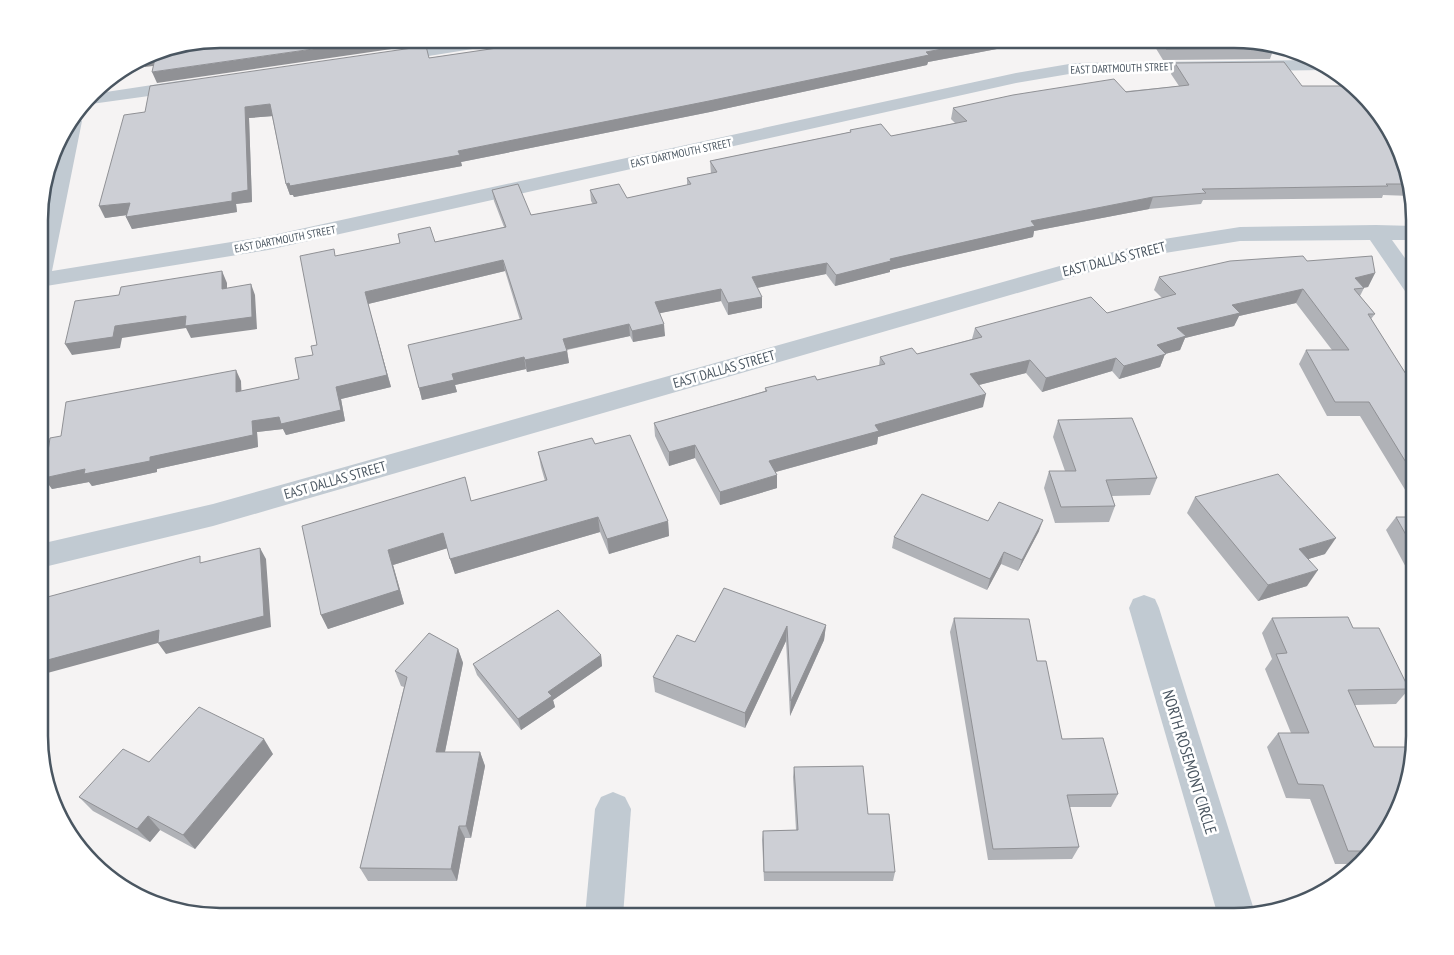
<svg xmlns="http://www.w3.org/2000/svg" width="1454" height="955" viewBox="0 0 1454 955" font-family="'PT Sans Narrow',sans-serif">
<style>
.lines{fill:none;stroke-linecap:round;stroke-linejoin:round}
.minor{fill:#c1cad2;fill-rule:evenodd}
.wall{fill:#b0b2b7}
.shaded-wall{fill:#909195}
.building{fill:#cdcfd5;stroke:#909195}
.labels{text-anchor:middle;stroke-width:5;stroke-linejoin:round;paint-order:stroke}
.far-street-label{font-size:11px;fill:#4a5661;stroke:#fff}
.street-label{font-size:14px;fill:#4a5661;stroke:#fff}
.near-street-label{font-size:16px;fill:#4a5661;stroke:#fff}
.rim{fill:none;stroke:#4a5661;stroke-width:2.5}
</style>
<rect width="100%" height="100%" fill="#f5f3f3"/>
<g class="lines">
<!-- minor -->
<g class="minor">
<polygon points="473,39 513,39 510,43 504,44 391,62 385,61 382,57 385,53 391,52"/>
<polygon points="1316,60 1333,68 1326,70 1075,73 1016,83 268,250 40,287 40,221 59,138 75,116 82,121 52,271 268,236 1016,73 1075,63"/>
<polygon points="185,80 192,82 194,86 192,90 84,105 93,94"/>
<polygon points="1376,225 1415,226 1415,240 1392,240 1415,272 1415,296 1407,294 1370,240 1240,241 1165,253 1090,272 213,526 40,568 40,544 213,504 1074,262 1164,239 1240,227"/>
<polygon points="1144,595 1155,599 1159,608 1255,913 1246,916 1218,916 1129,608 1133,599"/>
<polygon points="613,792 625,797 631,809 623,916 585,916 595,809 601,797"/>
</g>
</g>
<!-- wall -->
<g class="wall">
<polygon points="532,39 1235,39 1274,48 1270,59 1163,60 1152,42 1037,45 1034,42 928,62 927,65 710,112 461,162 462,166 294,197 293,195 290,195 286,184 272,116 249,118 252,202 236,204 237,212 132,229 126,217 127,215 105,218 145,112 429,58 534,43"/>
<polygon points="1175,63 1302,86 1391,129 1411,196 1383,195 1382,198 1203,200 1201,204 1149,209 1034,231 1033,237 890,270 890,272 835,286 826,274 757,288 762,308 728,315 721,301 660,313 665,336 633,342 630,336 567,350 569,363 527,372 526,369 455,385 457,392 422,400 419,388 520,320 505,271 368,304 391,387 341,399 345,421 286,435 283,429 257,432 258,447 157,469 157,472 92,486 89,482 52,489 44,478 61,436 241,381 241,391 299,379 313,355 317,345 336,256 400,243 398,234 435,242 504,227 494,201 492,190 531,215 593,204 591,201 590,190 627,198 687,185 687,178 711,174 710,161 850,132 850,130 891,136 955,123 951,119 953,108 1179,86 1171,74"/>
<polygon points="1307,261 1375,273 1368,287 1364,288 1360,296 1375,314 1371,319 1411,382 1415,382 1415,506 1360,416 1327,416 1299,364 1306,350 1332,350 1296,303 1239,316 1234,326 1185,338 1180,350 1165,354 1160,367 1119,379 1112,371 1042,392 1026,373 979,385 983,407 878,437 877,444 776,472 777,488 720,505 695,458 669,466 655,436 654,423 765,391 765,388 817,380 879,366 880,357 917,354 972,339 975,328 1107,313 1162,298 1154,290 1159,277"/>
<polygon points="1058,420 1157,478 1150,495 1112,496 1115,506 1109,522 1055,523 1044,488 1049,471 1065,471 1053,437"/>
<polygon points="595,444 668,521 669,536 609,554 600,532 455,574 447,548 393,565 404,604 328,629 321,615 471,501 545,481 541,467 538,452"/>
<polygon points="1195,497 1325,554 1308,559 1307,586 1258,601 1187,513"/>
<polygon points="1396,517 1415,517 1415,573 1409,573 1386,530"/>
<polygon points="988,521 1039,531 1018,571 1001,564 987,590 892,548 894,537"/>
<polygon points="724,588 826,625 824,640 790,716 786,641 745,728 655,692 653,677 695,642"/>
<polygon points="954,618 1037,661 1062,739 1118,794 1111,807 1069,807 1079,847 1072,859 988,860 950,632"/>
<polygon points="1272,618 1353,628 1409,689 1396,704 1355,705 1385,836 1354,864 1335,864 1310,799 1286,798 1267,747 1278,733 1291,733 1265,669 1272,659 1262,633"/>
<polygon points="458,649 463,663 445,752 480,752 485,766 471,838 465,838 457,881 368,881 360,868 404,687 401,686 395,671"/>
<polygon points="601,655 602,666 553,700 555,707 521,730 477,675 473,664"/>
<polygon points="273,754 195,849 160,830 150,842 93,811 79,797 149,762"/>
<polygon points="794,767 868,814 895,872 893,881 764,881 762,840 763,831 796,830 793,777"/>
</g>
<!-- shaded-wall -->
<g class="shaded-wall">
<polygon points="383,39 425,39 426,44 157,83 152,72"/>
<polygon points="996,39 1035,39 1034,42 928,62 927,65 710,112 461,162 462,166 294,197 293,195 290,195 286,184 458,151 926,52"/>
<polygon points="156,54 160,65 145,67 142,58 146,55"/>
<polygon points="270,104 274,116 249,118 252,202 236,204 237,212 132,229 126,217 245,107"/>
<polygon points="1153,197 1149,209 1034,231 1033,237 890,270 890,272 835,286 836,275 890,259 1031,221"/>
<polygon points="130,203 135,214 105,218 99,206"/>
<polygon points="503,260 505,271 368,304 391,387 341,399 345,421 286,435 283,429 257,432 258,447 157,469 157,472 92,486 89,482 52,489 44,478 85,469 252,421 336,387 365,292"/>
<polygon points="827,263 826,274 751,289 752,277"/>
<polygon points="222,271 227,283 227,300 222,289"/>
<polygon points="1375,273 1368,287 1360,288 1355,278"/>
<polygon points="251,284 255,295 257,329 191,338 186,328 122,338 120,348 72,355 65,344 115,326"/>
<polygon points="721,289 721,301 656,314 655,302"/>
<polygon points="1303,289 1296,303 1239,316 1234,326 1185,338 1180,350 1165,354 1160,367 1119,379 1124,366 1157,345 1177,328 1232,305"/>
<polygon points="762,297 762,308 728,315 728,303"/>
<polygon points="629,324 630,336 564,350 563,339"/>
<polygon points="664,324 665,336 633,342 632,331"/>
<polygon points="567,351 569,363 527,372 525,360"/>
<polygon points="524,357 526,369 455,385 457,392 422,400 419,388 452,374"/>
<polygon points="1116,358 1112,371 1042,392 1046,378"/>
<polygon points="1030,360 1026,373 967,388 970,374"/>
<polygon points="236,370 241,381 242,404 236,392"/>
<polygon points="986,394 983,407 878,437 877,444 768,474 769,461 875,425"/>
<polygon points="695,445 695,458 669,466 669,452"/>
<polygon points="777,475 777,488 720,505 720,492"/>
<polygon points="598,517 600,532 455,574 450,559"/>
<polygon points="1043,520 1039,531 1018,571 1022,560"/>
<polygon points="668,521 669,536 609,554 607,539"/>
<polygon points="443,533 448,548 393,565 404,604 328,629 321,615 388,550"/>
<polygon points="1336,538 1325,554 1289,565 1299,549"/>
<polygon points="260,548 266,559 271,627 166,654 158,643 40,675 40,662"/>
<polygon points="1004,552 1001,564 987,590 990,579"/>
<polygon points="1318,570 1307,586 1258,601 1268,585"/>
<polygon points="826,625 824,640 790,716 791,701"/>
<polygon points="787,626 786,641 745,728 745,713"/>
<polygon points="458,649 463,663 442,766 436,752"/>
<polygon points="601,655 602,666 553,700 555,707 521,730 518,719 548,692"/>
<polygon points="264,739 273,754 195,849 183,835"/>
<polygon points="480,752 485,766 471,838 466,826"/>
<polygon points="148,816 160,830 150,842 137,829"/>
<polygon points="459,826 465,838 457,881 451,869"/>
</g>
<!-- building -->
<g class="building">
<polygon points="220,39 383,39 152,72 156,54 146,55 151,52"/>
<polygon points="536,39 996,39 926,52 929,55 709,101 458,151 460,155 290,186 289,183 286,184 270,104 245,107 248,190 232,193 232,201 126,217 130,203 99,206 124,115 145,112 150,86 426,46 429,58 538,42"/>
<polygon points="1160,39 1235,39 1272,45 1274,48 1166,49"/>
<polygon points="1284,62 1302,86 1350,86 1391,129 1408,184 1386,184 1388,186 1202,189 1206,193 1153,197 1031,221 1035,226 890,259 891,261 836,275 827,263 752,277 762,297 728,303 721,289 655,302 664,324 632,331 629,324 563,339 567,351 525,360 524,357 452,374 454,380 419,388 408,345 522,319 503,260 365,292 387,375 336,387 341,410 281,424 279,417 252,421 253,435 150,457 150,461 84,474 85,469 44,478 50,438 61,436 66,402 236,370 236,392 299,379 295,358 313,355 311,346 317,345 300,256 334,249 335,256 400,243 398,234 430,227 435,242 506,227 492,190 518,184 531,215 597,203 590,190 619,184 627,198 691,184 687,178 717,172 710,161 851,132 850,130 881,124 891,136 967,121 953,108 1013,95 1114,79 1126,92 1189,85 1175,63"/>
<polygon points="1303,256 1307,261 1372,256 1375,273 1355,278 1364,288 1354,289 1375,314 1368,314 1411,382 1415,382 1415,477 1369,402 1335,402 1306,350 1349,350 1303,289 1232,305 1240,313 1177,328 1186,336 1157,345 1166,354 1124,366 1116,358 1046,378 1030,360 970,374 986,394 875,425 879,431 769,461 777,475 720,492 695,445 669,452 654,423 767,391 765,388 815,376 817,380 885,364 880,357 912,348 917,354 982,337 975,328 1091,297 1107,313 1176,294 1159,277 1230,261"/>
<polygon points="222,271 222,289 251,284 252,317 185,326 186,316 115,326 113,337 65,344 75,301 119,295 121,287"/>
<polygon points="1132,418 1157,478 1106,480 1115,506 1061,507 1049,471 1076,471 1058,420"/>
<polygon points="630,435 668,521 607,539 598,517 450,559 443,533 388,550 399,590 321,615 302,526 465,477 471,501 547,480 538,452 592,438 595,444"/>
<polygon points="1278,474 1336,538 1299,549 1318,570 1268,585 1195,497"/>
<polygon points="922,494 988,521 999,502 1043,520 1022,560 1004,552 990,579 894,537"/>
<polygon points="1396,517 1415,517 1415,551"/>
<polygon points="260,548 264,616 158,643 159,630 40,662 40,599 200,556 200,563"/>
<polygon points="724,588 826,625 791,701 787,626 745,713 653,677 677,635 695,642"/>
<polygon points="558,610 601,655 548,692 552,696 518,719 473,664"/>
<polygon points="1348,617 1353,628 1379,628 1409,689 1348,690 1374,747 1407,747 1412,757 1385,836 1369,851 1348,851 1323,785 1298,784 1278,733 1309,733 1276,654 1287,653 1272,618"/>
<polygon points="954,618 1029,619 1037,661 1046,661 1062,739 1103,738 1118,794 1067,795 1079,847 993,849"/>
<polygon points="429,633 458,649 436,752 480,752 466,826 459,826 451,869 360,868 407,677 395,671"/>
<polygon points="199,707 264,739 183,835 148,816 137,829 79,797 123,749 149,762"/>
<polygon points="863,766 868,814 889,814 895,872 764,872 763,831 798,830 794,767"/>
</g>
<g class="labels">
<!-- far-street labels -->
<g class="far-street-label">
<text transform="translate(1122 68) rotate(-2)" y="4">EAST DARTMOUTH STREET</text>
<text transform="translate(681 153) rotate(-12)" y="4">EAST DARTMOUTH STREET</text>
<text transform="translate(285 239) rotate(-11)" y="4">EAST DARTMOUTH STREET</text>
</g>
<!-- street labels -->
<g class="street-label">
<text transform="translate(1114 259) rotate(-14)" y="5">EAST DALLAS STREET</text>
<text transform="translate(724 369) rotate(-16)" y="5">EAST DALLAS STREET</text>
<text transform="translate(335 480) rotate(-16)" y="5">EAST DALLAS STREET</text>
</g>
<!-- near-street labels -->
<g class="near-street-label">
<text transform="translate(1190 762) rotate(73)" y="6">NORTH ROSEMONT CIRCLE</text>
</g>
</g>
<!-- crop -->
<path d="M0 0H1454V955H0ZM220 48H1234A172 172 0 0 1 1406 220V736A172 172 0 0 1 1234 908H220A172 172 0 0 1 48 736V220A172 172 0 0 1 220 48Z" fill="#fff" fill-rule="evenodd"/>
<path class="rim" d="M220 48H1234A172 172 0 0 1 1406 220V736A172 172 0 0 1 1234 908H220A172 172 0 0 1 48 736V220A172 172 0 0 1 220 48Z"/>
</svg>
